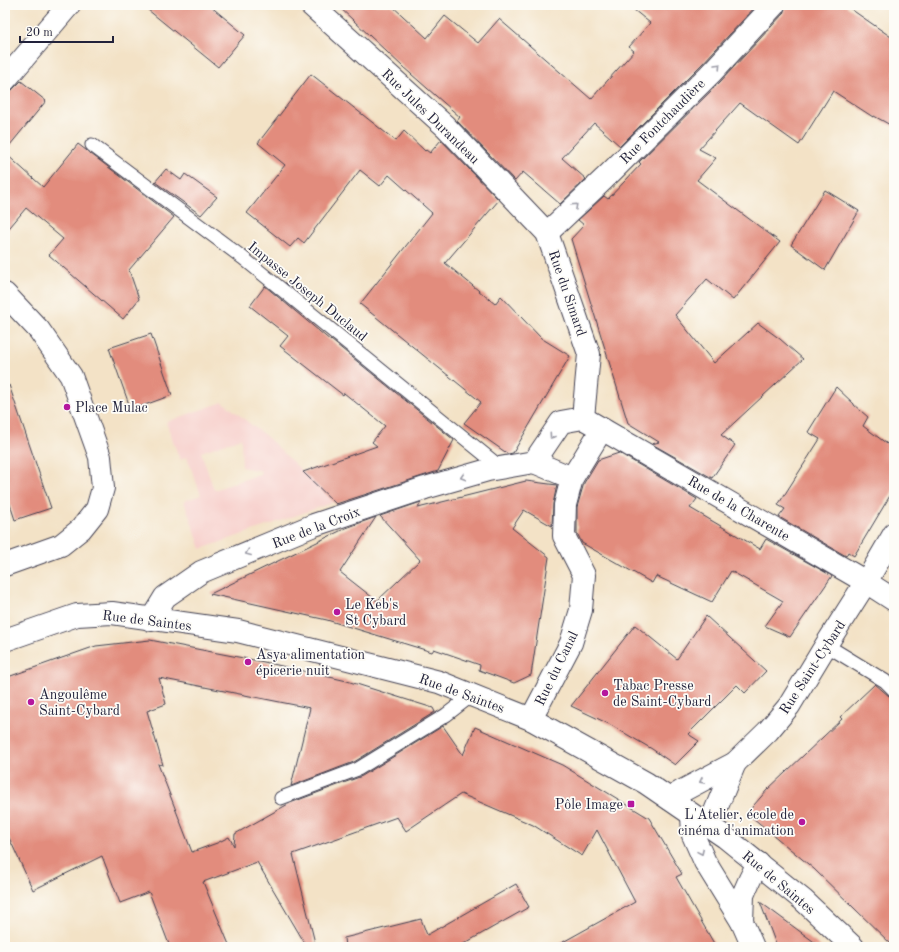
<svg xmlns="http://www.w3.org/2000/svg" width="899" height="952" viewBox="0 0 899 952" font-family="'Old Standard TT',serif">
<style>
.built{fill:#f7d0cc;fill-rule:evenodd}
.building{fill:#e28c7d}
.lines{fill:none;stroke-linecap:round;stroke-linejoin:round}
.lane-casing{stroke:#413f50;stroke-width:15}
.street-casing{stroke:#413f50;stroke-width:24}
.secondary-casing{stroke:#413f50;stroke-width:24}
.lane{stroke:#fff;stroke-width:13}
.street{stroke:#fff;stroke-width:22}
.secondary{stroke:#fff;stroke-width:22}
.oneway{stroke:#9c9ca7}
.poi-dot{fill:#b5179e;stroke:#fdfcf7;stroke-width:1.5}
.labels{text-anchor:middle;stroke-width:3.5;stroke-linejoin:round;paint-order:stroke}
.street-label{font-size:14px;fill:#22223b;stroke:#fdfcf7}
.poi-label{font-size:14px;fill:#22223b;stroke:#fdfcf7;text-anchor:start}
</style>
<rect width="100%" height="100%" fill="#fdfcf7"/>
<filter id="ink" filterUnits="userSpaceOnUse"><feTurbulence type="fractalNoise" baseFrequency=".025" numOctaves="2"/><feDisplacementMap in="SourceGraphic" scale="8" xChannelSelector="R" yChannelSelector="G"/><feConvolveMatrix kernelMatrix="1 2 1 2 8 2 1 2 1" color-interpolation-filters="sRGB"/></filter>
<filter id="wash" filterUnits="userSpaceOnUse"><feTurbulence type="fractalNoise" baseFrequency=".012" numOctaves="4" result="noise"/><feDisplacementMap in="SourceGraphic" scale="16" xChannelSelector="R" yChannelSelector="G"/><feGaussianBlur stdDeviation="0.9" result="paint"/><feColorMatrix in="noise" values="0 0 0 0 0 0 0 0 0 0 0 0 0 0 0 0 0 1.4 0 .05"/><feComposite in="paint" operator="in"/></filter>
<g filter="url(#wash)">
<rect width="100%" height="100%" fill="#f3e2c6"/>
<!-- built -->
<path class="built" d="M 223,402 L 268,438 L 334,502 L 201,549 L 184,501 L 201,495 L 187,457 L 180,460 L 166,422 ZM 241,438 L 242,467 L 261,471 L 260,474 L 214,490 L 201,452 Z"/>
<g id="blocks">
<!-- building -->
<g class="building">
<polygon points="142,5 209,5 245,35 218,67"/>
<polygon points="337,5 391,5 427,38 445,16 478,43 499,19 591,99 634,51 629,47 650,23 628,5 757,5 702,64 620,146 594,123 562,158 586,179 560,204 523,172 515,181 457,121 460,117 403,67"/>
<polygon points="786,5 845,5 894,39 894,127 874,116 873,117 833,91 799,145 740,103 699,149 716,158 697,180 780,242 733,300 707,279 675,315 714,363 758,323 780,339 803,359 721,435 735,445 712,478 652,444 659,442 628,423 571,239 584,225 578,220 604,196 608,199 641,164 639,162 720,82 783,14"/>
<polygon points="311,74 396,141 404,131 425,151 426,150 430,153 441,140 499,200 445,263 495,304 501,296 541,338 570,356 513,453 508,454 464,423 481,402 360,304 432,213 389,175 380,186 360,170 304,243 298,238 290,247 247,213 285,165 258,143"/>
<polygon points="21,81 46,101 5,151 5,92 10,92"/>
<polygon points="78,144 174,217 129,270 139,299 123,319 49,255 63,239 26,208 5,233 5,153 43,187"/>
<polygon points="166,169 181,180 185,174 217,197 201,215 155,182"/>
<polygon points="825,190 859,211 825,270 791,245"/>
<polygon points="265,286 331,341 331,340 454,440 438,471 336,504 303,472 377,446 372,442 385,426 344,393 343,395 280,346 288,336 250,306"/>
<polygon points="151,334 172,395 131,410 109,348"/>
<polygon points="9,385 51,508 15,520 5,489 5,386"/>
<polygon points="836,387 854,404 854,405 868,417 863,426 894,449 894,489 854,556 848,552 846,556 779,517 785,509 778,505 820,439 808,432"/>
<polygon points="619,453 697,499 690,508 760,549 766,539 832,576 790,637 765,626 783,601 731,571 712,602 656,576 652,583 582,543 577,533 577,507 584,483 598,460"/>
<polygon points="526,481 557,485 553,504 552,526 524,510 512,528 549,557 531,675 514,683 479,670 480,665 434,649 432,652 327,620 210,594 346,528 376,517 340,572 377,601 420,560 380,516 421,502 418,508"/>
<polygon points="706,616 766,671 745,693 737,685 688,734 699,741 675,765 652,749 609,724 571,706 635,625 677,659"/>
<polygon points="150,640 264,662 347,681 433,708 435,712 354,762 291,786 310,708 159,678 166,704 147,711 163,765 158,764 192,852 217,843 229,837 234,846 235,834 290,803 362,776 443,726 463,755 475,727 562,765 649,818 682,874 676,877 716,947 554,947 635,902 597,830 582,856 533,825 461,794 406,831 397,817 293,854 316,947 307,947 257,862 203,882 230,947 170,947 149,892 120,903 102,856 33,890 5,829 5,678 96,646"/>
<polygon points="875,684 889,696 894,698 894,947 814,869 747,813 767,790 842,719 840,717"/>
<polygon points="516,884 529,907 458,947 345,947 344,938 421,919 427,935"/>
<polygon points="760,902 821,947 777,947"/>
</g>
</g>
</g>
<g filter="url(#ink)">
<use href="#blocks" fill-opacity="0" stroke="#413f50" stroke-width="1"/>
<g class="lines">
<!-- lane casing -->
<g class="lane-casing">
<g id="lane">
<polyline points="92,145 243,258 500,467"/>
<polyline points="826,645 885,681 894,690"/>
<polyline points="281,798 358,769 446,715 472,695"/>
</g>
</g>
<!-- street casing -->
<g class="street-casing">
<g id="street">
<polyline points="311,5 445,126 547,233 589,354 583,418"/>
<polyline points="5,80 69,5"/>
<polyline points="547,233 604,179 711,73 774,5"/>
<polyline points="5,294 39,330 71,376 100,457 103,488 97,509 81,529 61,545 5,565"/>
<polyline points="583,418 866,582 894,600"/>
<polyline points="534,462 572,478"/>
<polyline points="151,620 165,597 201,572 314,525 425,488 488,470 534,462 561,422 583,418"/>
<polyline points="531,719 571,643 581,610 584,575 564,536 565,505 572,478 602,429"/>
<polyline points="670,799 682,791 735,763 768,731 789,706 826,645 866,582 894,534"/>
<polyline points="692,815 693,835 705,862 742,922 753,947"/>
<polyline points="709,826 735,763"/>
<polyline points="742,922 743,895 750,879 758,863"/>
</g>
</g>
<!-- secondary casing -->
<g class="secondary-casing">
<polyline id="secondary" points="5,640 77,615 112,613 238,631 439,682 531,719 646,783 725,837 803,900 853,947"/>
</g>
<!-- lane -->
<use href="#lane" class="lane"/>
<!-- street -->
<use href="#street" class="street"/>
<!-- secondary -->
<use href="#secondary" class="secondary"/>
</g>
<!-- one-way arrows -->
<defs><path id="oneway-chevron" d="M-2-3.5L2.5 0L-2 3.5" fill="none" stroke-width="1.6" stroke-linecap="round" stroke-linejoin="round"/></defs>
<g class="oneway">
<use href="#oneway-chevron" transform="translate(718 66) rotate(-47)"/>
<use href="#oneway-chevron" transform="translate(575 206) rotate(-43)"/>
<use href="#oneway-chevron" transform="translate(552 436) rotate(125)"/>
<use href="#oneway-chevron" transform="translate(463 477) rotate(164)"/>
<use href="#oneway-chevron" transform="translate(248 553) rotate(158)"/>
<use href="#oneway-chevron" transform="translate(702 781) rotate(153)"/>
<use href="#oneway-chevron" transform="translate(701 852) rotate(66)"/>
</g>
</g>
<!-- markers -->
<g class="poi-dot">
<circle cx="67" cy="407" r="4"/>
<circle cx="337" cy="612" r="4"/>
<circle cx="248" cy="662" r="4"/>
<circle cx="605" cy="693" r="4"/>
<circle cx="31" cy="702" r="4"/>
<rect x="627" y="800" width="8" height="8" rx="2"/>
<circle cx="802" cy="822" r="4"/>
</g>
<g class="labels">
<!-- street labels -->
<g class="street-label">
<text transform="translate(431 116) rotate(44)" y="5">Rue Jules Durandeau</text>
<text transform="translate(662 121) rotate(-45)" y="5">Rue Fontchaudière</text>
<text transform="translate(308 291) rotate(39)" y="5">Impasse Joseph Duclaud</text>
<text transform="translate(568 293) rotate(71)" y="5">Rue du Simard</text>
<text transform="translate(739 508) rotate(30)" y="5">Rue de la Charente</text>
<text transform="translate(316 527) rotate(-21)" y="5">Rue de la Croix</text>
<text transform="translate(147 620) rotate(7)" y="5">Rue de Saintes</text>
<text transform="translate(812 667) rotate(-57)" y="5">Rue Saint-Cybard</text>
<text transform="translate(556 668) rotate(-64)" y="5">Rue du Canal</text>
<text transform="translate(462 693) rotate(20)" y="5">Rue de Saintes</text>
<text transform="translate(779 882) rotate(40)" y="5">Rue de Saintes</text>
</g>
<!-- poi labels -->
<g class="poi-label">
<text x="75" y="412">Place Mulac</text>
<text x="345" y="609">Le Keb's<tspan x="345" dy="16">St Cybard</tspan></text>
<text x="256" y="659">Asya alimentation<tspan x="256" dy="16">épicerie nuit</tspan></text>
<text x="613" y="690">Tabac Presse<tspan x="613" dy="16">de Saint-Cybard</tspan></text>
<text x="39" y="699">Angoulême<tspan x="39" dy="16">Saint-Cybard</tspan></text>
<text x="623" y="809" text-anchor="end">Pôle Image</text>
<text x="794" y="819" text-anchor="end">L'Atelier, école de<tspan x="794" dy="16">cinéma d'animation</tspan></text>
</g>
</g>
<!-- margin -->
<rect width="899" height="952" fill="none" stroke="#fdfcf7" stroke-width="20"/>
<!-- scale -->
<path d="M20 36v6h93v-6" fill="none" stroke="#22223b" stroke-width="2"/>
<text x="26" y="36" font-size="12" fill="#22223b" stroke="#fdfcf7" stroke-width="3" paint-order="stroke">20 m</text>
</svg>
